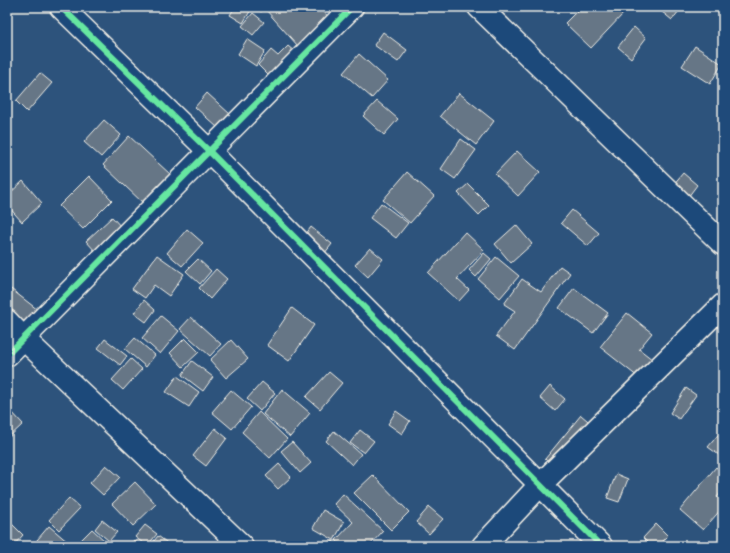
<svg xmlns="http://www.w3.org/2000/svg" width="730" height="553" viewBox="0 0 730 553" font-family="'Balsamiq Sans',sans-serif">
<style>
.building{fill:#667686;stroke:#f4f1e8}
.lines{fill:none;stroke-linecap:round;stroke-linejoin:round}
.minor-casing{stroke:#f4f1e8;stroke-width:25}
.minor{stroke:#1f4a7a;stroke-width:22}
.cycleway-casing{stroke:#1f4a7a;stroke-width:8}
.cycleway{stroke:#66e7a1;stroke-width:6}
</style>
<rect width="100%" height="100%" fill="#2d537c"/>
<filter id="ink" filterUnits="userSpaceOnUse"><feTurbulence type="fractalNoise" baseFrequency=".025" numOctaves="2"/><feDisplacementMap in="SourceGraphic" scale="8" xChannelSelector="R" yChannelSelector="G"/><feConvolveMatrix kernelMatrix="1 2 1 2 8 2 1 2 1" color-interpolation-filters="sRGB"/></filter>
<g filter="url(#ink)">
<!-- building -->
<g class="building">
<polygon points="235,7 251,7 252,8 243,23 230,15"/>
<polygon points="256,7 265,7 261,12"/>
<polygon points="269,7 320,7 330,19 298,46 266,10"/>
<polygon points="581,7 615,7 623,14 591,48 565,23"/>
<polygon points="656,7 682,7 672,20"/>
<polygon points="253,13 264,22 253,35 242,26"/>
<polygon points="634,27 646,38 631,58 618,47"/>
<polygon points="383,32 407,50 398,62 374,45"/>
<polygon points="247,39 265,51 256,66 238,54"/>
<polygon points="288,46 295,52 271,78 258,65 271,50 278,56"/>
<polygon points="695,46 722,64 710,84 682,66"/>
<polygon points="359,54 388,80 372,98 343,73"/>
<polygon points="40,73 52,83 27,112 16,101"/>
<polygon points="207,93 231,115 218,128 195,107"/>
<polygon points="459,93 494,121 476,145 440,116"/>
<polygon points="377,101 398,119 384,135 363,116"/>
<polygon points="104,120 121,135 101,157 84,142"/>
<polygon points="129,136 171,175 144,204 103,165"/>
<polygon points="461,139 476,150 455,179 441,169"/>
<polygon points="517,151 540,172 518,196 495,174"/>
<polygon points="407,172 434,196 410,223 383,200"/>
<polygon points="683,173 697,185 688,197 673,185"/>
<polygon points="89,176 112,200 83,229 59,206"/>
<polygon points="23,181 42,203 22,222 7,205 7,196"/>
<polygon points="468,184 489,205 479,215 458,193"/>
<polygon points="381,203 408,223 396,238 370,218"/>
<polygon points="572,210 599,233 588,246 561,223"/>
<polygon points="112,217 122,228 96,252 86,241"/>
<polygon points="516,225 532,244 511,263 495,244"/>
<polygon points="311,227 332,244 324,254 303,238"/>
<polygon points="187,229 203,243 182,266 167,253"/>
<polygon points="465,232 484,250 457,279 469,290 459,301 428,273"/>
<polygon points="370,248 383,259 368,277 355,265"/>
<polygon points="484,253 491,259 476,277 469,270"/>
<polygon points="157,255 184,274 169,296 154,285 145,298 132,289"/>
<polygon points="496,257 519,276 500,298 478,279"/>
<polygon points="198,259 211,271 200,284 186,271"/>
<polygon points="560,266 570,273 515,350 496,336 515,311 504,304 522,279 541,292"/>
<polygon points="216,269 227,279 210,299 199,288"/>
<polygon points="7,286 38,310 26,324 7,309"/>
<polygon points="574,288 608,313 593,333 559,308"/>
<polygon points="144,300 155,310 146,322 134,313"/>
<polygon points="292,308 314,325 289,361 267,345"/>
<polygon points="627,313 652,333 639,349 657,363 643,381 600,347"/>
<polygon points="161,316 179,331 160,354 142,338"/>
<polygon points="191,317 221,344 210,356 180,329"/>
<polygon points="135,338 155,355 146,367 125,349"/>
<polygon points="185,338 199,352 183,367 170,353"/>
<polygon points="105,339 127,356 120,365 98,348"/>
<polygon points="231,340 248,359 226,378 210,360"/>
<polygon points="131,359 142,369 123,390 112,380"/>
<polygon points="192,361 213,377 203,391 182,375"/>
<polygon points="329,372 342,383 320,409 306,397"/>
<polygon points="177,376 199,392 189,407 166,392"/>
<polygon points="262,382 275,393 260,411 247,399"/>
<polygon points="550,386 565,399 555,411 540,398"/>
<polygon points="686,388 696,395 679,419 670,413"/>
<polygon points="282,389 310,413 290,437 263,414"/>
<polygon points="231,390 251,407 232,429 212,412"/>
<polygon points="10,410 23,424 7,439 7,413"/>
<polygon points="396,411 410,421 402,434 388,424"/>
<polygon points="259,412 287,439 270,458 242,432"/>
<polygon points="581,415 601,432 564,476 545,459"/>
<polygon points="215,428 227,438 206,466 193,456"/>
<polygon points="723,429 723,450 719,455 708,447"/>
<polygon points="360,430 374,441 364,453 350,443"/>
<polygon points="334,431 361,454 352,465 326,441"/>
<polygon points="292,442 311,463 300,473 281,451"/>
<polygon points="279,464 291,477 278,489 266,476"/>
<polygon points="106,465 120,477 103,495 90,483"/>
<polygon points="716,467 723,473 723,490 717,497 723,502 723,507 703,530 680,510"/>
<polygon points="616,474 628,479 619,502 607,498"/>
<polygon points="373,475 409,512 391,530 354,493"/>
<polygon points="135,482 156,504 133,526 112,504"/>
<polygon points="343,494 383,531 369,546 342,546 336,540 353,522 334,504"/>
<polygon points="69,498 80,508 59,530 49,520"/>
<polygon points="429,507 443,519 429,534 416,522"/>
<polygon points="323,510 344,522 334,540 313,528"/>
<polygon points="7,519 23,535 13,546 7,546"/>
<polygon points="102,520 117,532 109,541 95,529"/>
<polygon points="656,524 668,536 658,546 651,546 643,538"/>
<polygon points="145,525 157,534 147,546 135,537"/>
<polygon points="49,526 69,543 67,546 32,546"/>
<polygon points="92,529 105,541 100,546 75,546"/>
<polygon points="158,536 170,545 169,546 150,546"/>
<polygon points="134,540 141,546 129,546"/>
<polygon points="295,540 300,546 289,546"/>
<polygon points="706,540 714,546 701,546"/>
<polygon points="333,541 338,546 327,546"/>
</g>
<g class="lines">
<!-- minor casing -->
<g class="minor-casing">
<g id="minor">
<polyline points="61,7 209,151 601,546"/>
<polyline points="479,7 723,244"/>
<polyline points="7,321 24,339 242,546"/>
<polyline points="7,355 352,7"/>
<polyline points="483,546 540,485 723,305"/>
</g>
</g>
<!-- minor -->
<use href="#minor" class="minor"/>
<!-- cycleway casing -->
<g class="cycleway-casing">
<g id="cycleway">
<polyline points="61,7 209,151 601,546"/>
<polyline points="7,355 352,7"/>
</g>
</g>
<!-- cycleway -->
<use href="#cycleway" class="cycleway"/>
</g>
</g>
<!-- margin -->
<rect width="730" height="553" fill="none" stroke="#1f4a7a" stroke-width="24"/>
<rect x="12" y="12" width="706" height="529" fill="none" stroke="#f4f1e8" stroke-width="1.5" filter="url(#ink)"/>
</svg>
